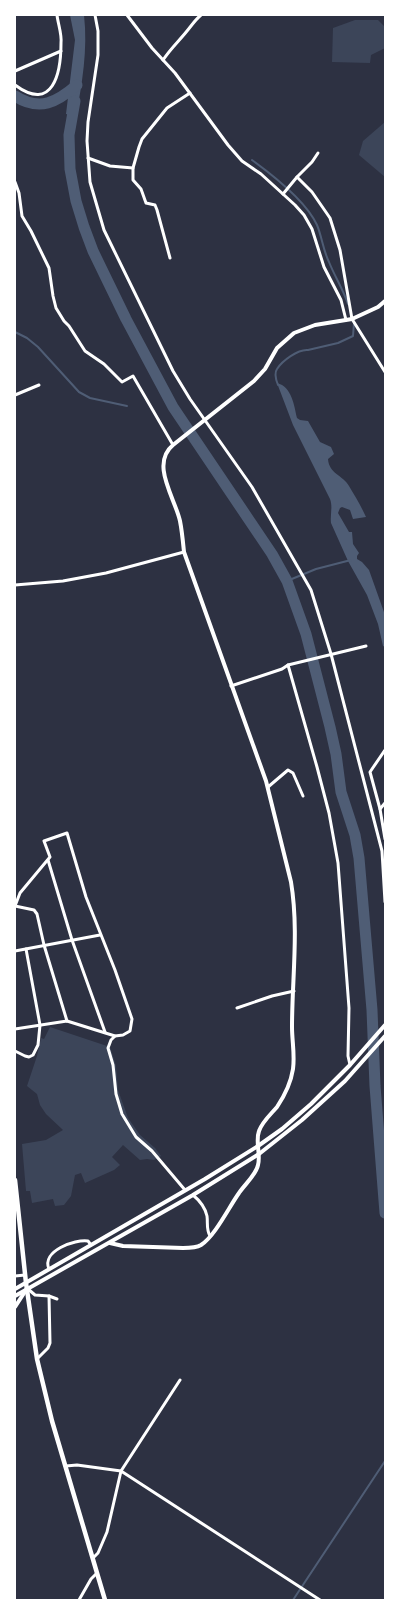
<svg xmlns="http://www.w3.org/2000/svg" width="400" height="1615" viewBox="0 0 400 1615" font-family="'Archivo Narrow',sans-serif">
<style>
.green{fill:#3c4559}
.water{fill:#4f5d75}
.lines{fill:none;stroke-linecap:round;stroke-linejoin:round}
.stream{stroke:#4f5d75;stroke-width:2}
.river{stroke:#4f5d75;stroke-width:11}
.minor{stroke:#fff;stroke-width:3}
.tertiary{stroke:#fff;stroke-width:4}
.primary{stroke:#fff;stroke-width:4.5}
</style>
<rect width="100%" height="100%" fill="#2d3142"/>
<!-- green -->
<g class="green">
<polygon points="355,20 378,20 385,27 385,48 371,55 370,63 332,62 333,28"/>
<polygon points="385,122 385,177 359,155 363,141"/>
<polygon points="50,1027 110,1047 116,1066 118,1090 128,1118 140,1135 155,1148 161,1156 154,1160 147,1159 140,1160 123,1145 112,1157 120,1165 114,1170 85,1183 81,1173 75,1175 71,1196 64,1205 55,1206 53,1199 32,1203 30,1191 26,1191 22,1144 46,1140 63,1130 46,1114 40,1105 37,1094 27,1086 37,1056 41,1038 44,1039"/>
</g>
<!-- water -->
<g class="water">
<path d="M 70,15 L 84,15 C 88,50 82,83 76,117 L 66,114 L 75,40 Z"/>
<path d="M 277,383 C 292,387 294,405 297,418 L 300,420 L 308,421 L 320,442 L 331,447 L 334,454 L 328,459 C 329,474 343,475 349,486 C 355,496 361,506 366,517 L 353,519 L 350,510 L 342,507 L 340,508 L 338,513 L 349,532 L 352,532 L 353,544 L 359,553 L 357,556 L 357,559 L 362,562 L 369,570 L 385,615 L 385,647 L 383,646 L 378,624 L 367,595 L 348,561 L 331,523 C 330,514 333,507 330,499 L 293,425 Z"/>
</g>
<g class="lines">
<!-- stream -->
<g class="stream">
<path d="M 252,160 C 274,176 306,201 317,225 C 322,237 323,250 329,262 C 335,277 343,289 348,304"/>
<polyline points="15,332 27,338 38,347 79,392 90,398 127,406"/>
<path d="M 278,385 C 276,380 274,373 277,369 C 282,361 298,349 308,350 L 338,343 L 353,336 L 354,323"/>
<polyline points="287,581 316,569 351,560"/>
<polyline points="293,1600 385,1461"/>
</g>
<!-- river -->
<g class="river">
<path d="M 15,96 C 40,112 57,102 77,85"/>
<polyline points="75,101 69,135 70,169 76,201 84,227 93,251 126,319 173,407 272,554 287,581 306,634 330,727 336,754 341,792 355,835 359,858 372,1010 375,1086 385,1213"/>
</g>
<!-- minor -->
<g class="minor">
<polyline points="95,15 98,31 98,55 88,122 87,141 90,182 104,230 173,371 190,399 252,487 311,590 331,654 382,851 385,902"/>
<polyline points="127,15 152,48 175,73 228,145 242,161 261,174 295,205 304,215 312,229 324,267 341,300 346,320"/>
<path d="M 163,60 C 171,48 179,41 187,31 C 192,25 195,20 201,15"/>
<polyline points="15,71 61,51"/>
<path d="M 15,85 C 53,113 61,73 61,43 C 62,34 58,24 57,15"/>
<polyline points="88,158 110,166 133,168"/>
<polyline points="297,177 312,162 318,153"/>
<polyline points="15,182 19,193 22,216 31,231 49,268 53,296 56,308 64,321 69,326 85,351 104,364 122,382 133,376 173,445"/>
<polyline points="283,194 297,177 312,192 330,218 340,250 352,319 385,372"/>
<polyline points="170,258 157,210 155,205 146,203 141,189 133,180 133,168 139,147 142,139 167,108 190,93"/>
<polyline points="15,395 39,385"/>
<polyline points="15,585 63,581 106,573 184,552"/>
<polyline points="288,665 317,767 329,813 338,863 349,1008 348,1056 350,1065"/>
<polyline points="231,686 282,669 288,665 366,646"/>
<polyline points="385,750 370,772 380,809 385,839"/>
<polyline points="268,787 288,770 293,773 303,796"/>
<polyline points="380,809 385,803"/>
<polyline points="48,860 72,940 105,1032"/>
<polyline points="15,906 20,893 50,857 44,841 67,833 86,897 115,970 132,1019 130,1031 123,1035 115,1036 67,1021 15,1029"/>
<polyline points="15,906 34,910 37,914 44,945 67,1021"/>
<polyline points="15,951 100,935"/>
<polyline points="237,1008 272,996 294,991"/>
<polyline points="115,1036 111,1040 108,1048 113,1065 116,1094 122,1114 136,1137 152,1151 185,1190"/>
<polyline points="15,1051 25,1056 29,1057 33,1055 38,1045 40,1025 26,949"/>
<path d="M 193,1195 C 199,1200 205,1207 207,1216 C 208,1223 206,1229 210,1236"/>
<path d="M 49,1269 C 41,1251 75,1239 88,1241 L 91,1245"/>
<polyline points="15,1276 25,1275"/>
<polyline points="28,1289 35,1295 49,1296 57,1299"/>
<polyline points="37,1359 48,1348 50,1343 49,1296"/>
<polyline points="66,1466 77,1465 121,1471 320,1600"/>
<polyline points="93,1558 98,1553 107,1532 121,1471 180,1380"/>
<polyline points="79,1600 91,1579 97,1573"/>
</g>
<!-- tertiary -->
<g class="tertiary">
<path d="M 110,1243 L 123,1246 L 183,1248 C 189,1248 196,1248 201,1245 C 215,1236 229,1207 239,1193 C 245,1184 256,1175 258,1165 C 261,1154 255,1142 259,1131 C 262,1122 271,1114 277,1107 C 285,1095 291,1082 293,1069 C 295,1055 292,1041 292,1027 C 292,979 299,930 291,882 L 266,781 L 184,552 C 183,542 182,531 180,521 C 175,498 150,464 173,445 L 254,381 L 265,369 L 277,348 L 294,333 L 315,325 L 352,319 L 378,307 L 385,301"/>
<polyline points="15,1289 205,1179 258,1146 282,1129 311,1104 350,1065 385,1025"/>
<polyline points="15,1296 193,1195 259,1154 302,1120 345,1081 385,1036"/>
<polyline points="15,1307 26,1290"/>
</g>
<!-- primary -->
<polyline class="primary" points="15,1180 26,1283 37,1359 52,1421 105,1600"/>
</g>
<!-- border -->
<rect width="400" height="1615" fill="none" stroke="#ffffff" stroke-width="32"/>
</svg>
